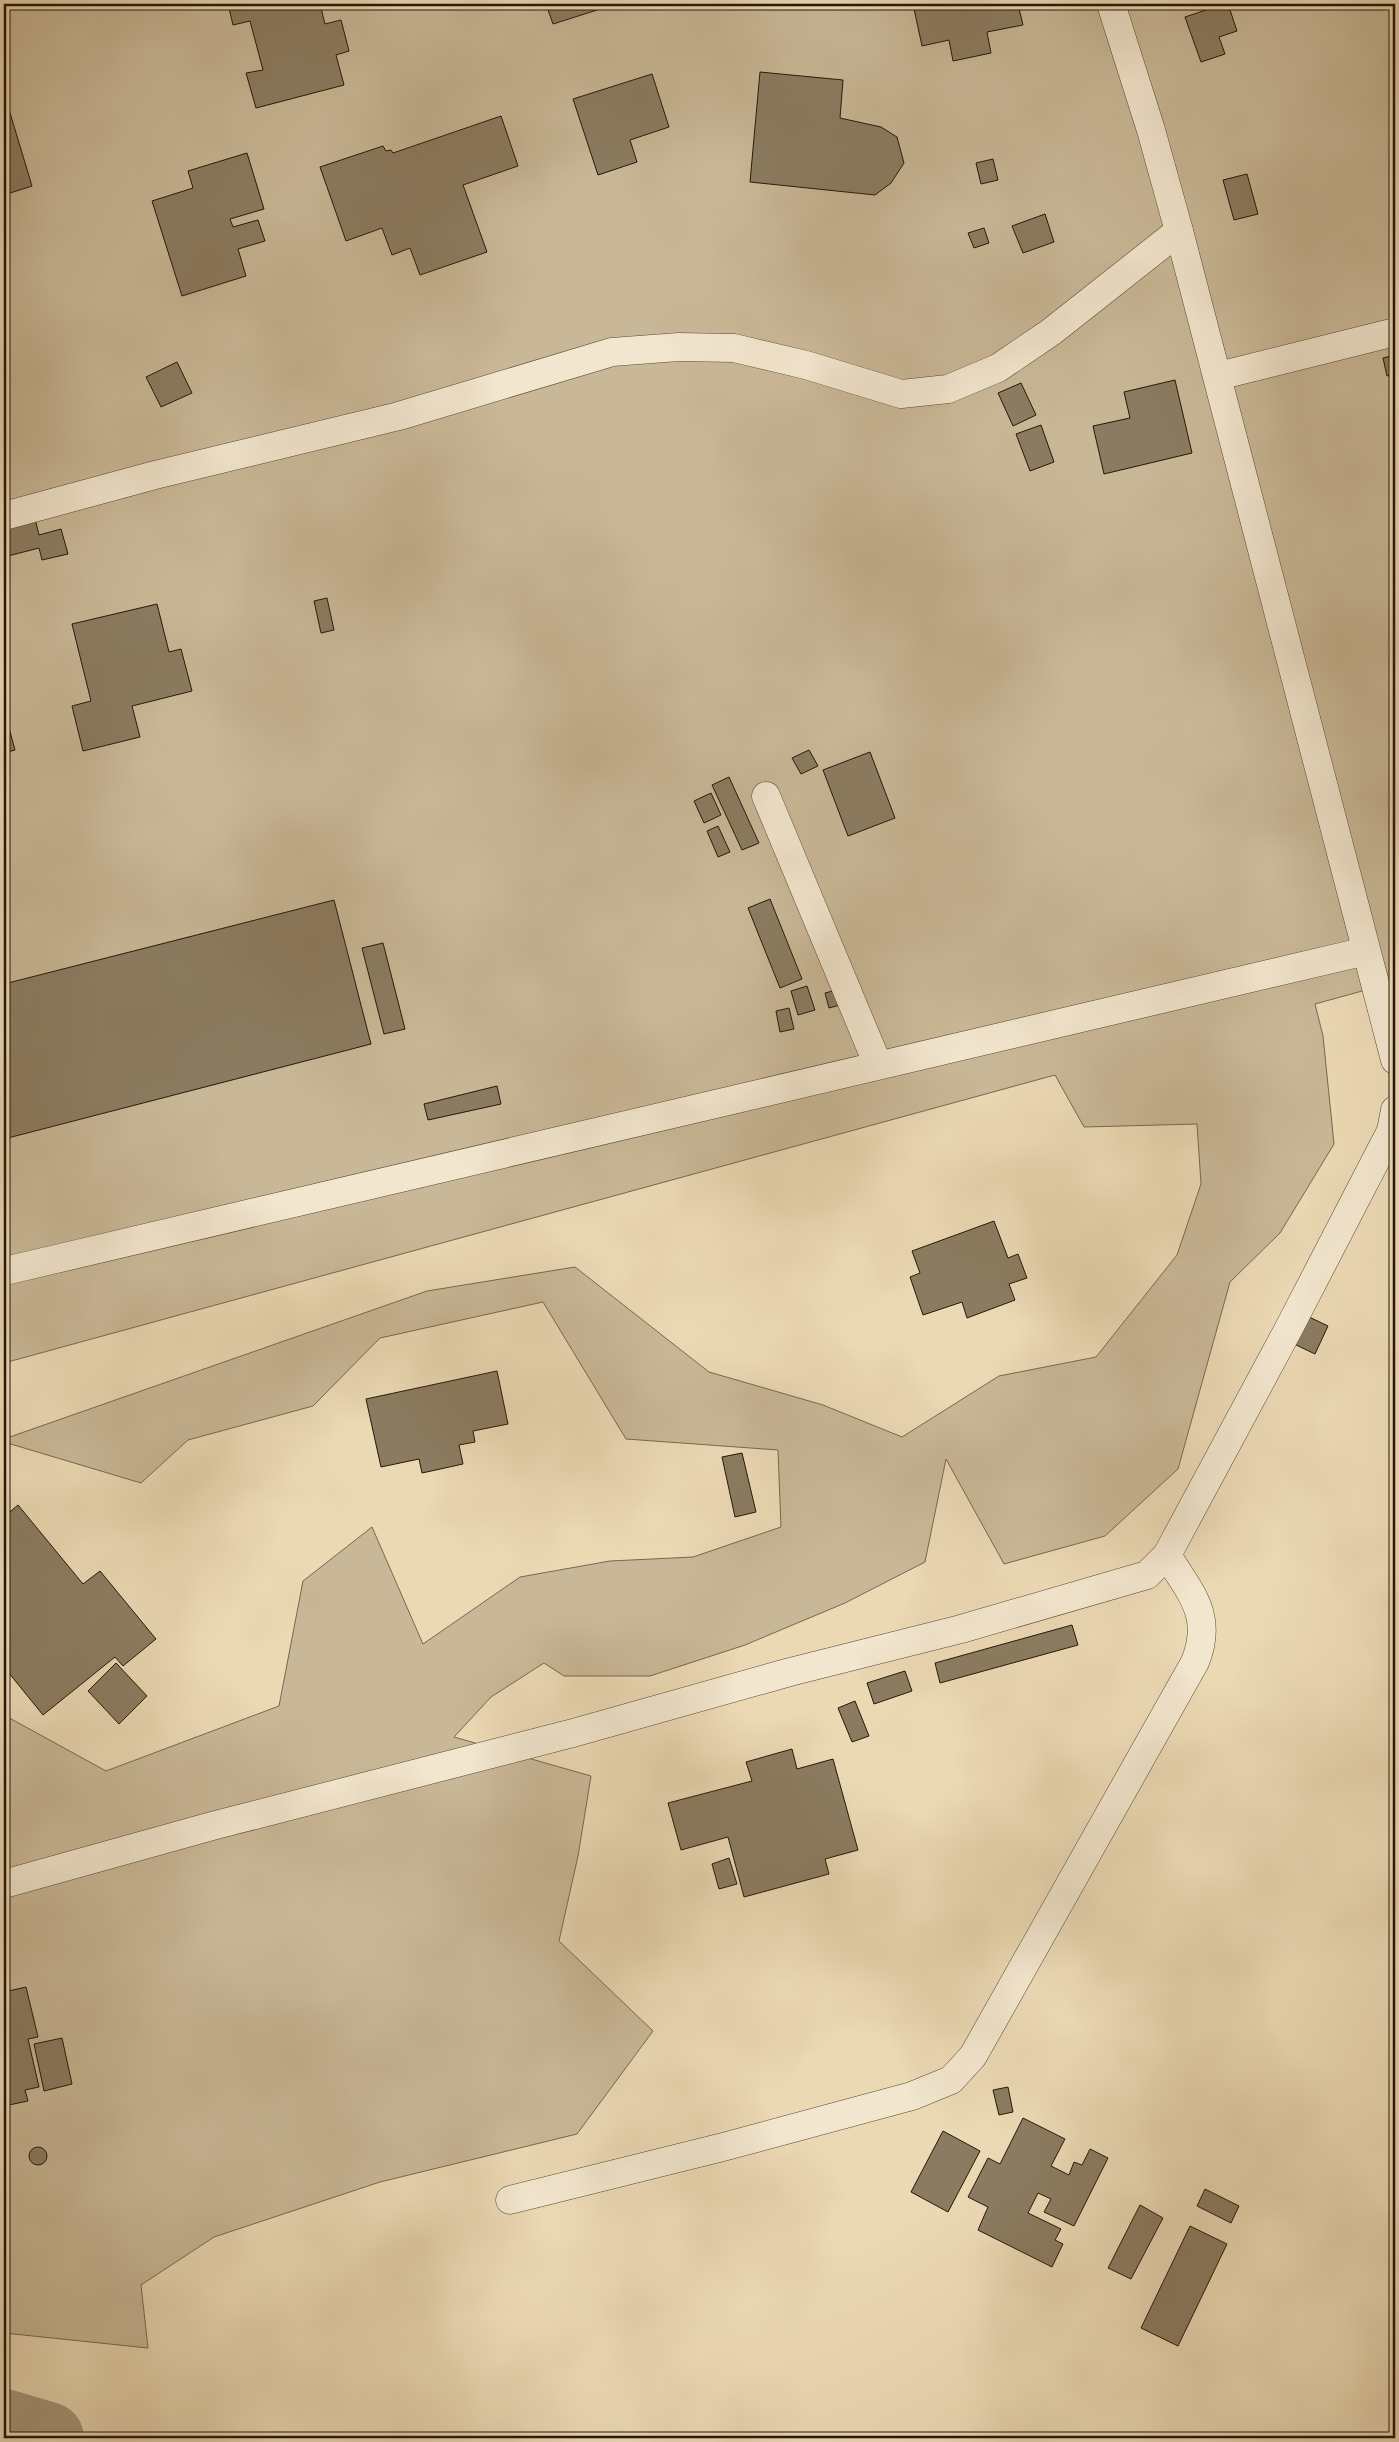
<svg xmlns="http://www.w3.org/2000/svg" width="1399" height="2442" viewBox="0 0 1399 2442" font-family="Cardo,serif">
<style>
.green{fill:#c9b897;stroke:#766850}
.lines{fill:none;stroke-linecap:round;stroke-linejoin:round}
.river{stroke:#a7977a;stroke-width:72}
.building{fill:#8b7c61;stroke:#241708}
.minor-casing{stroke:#564833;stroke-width:29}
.minor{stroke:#f2e6ce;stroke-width:28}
</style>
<rect width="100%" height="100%" fill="#ebd9b4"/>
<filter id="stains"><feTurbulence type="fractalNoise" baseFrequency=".004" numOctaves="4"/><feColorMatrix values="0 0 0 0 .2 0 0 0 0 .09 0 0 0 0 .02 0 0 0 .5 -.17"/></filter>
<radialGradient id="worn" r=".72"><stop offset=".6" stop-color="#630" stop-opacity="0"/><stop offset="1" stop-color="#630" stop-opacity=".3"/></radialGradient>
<!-- green -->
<polygon class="green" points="4,4 1395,4 1395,982 1315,1004 1323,1036 1334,1144 1280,1233 1230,1282 1178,1469 1105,1536 1004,1564 946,1459 925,1562 845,1603 745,1645 650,1676 564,1676 544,1663 491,1697 454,1737 591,1776 578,1856 559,1941 653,2031 577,2134 380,2182 214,2237 141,2285 148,2348 4,2333 4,1715 106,1771 279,1706 303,1581 372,1527 423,1644 520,1577 610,1561 693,1557 781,1527 778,1450 626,1439 543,1302 380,1338 313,1406 188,1440 141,1483 4,1442 4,1439 427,1291 575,1267 709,1372 823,1405 902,1437 999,1376 1096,1357 1177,1255 1201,1184 1197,1124 1084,1127 1055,1075 4,1363"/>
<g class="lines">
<!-- river -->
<polyline class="river" points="4,2425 48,2438"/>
</g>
<!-- building -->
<g class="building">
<polygon points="228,4 320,4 325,24 341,20 349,51 336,55 344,85 256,108 246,73 263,70 250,21 233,25"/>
<polygon points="546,4 616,4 553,24"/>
<polygon points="913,4 1018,4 1023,25 987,32 991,53 953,61 949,40 922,46"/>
<polygon points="1224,4 1228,4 1237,31 1219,37 1225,54 1201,62 1185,17"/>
<polygon points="760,72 843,80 840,118 881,127 897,137 904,163 891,183 875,195 750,182"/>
<polygon points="652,74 669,127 630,140 637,162 598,175 573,99"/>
<polygon points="4,93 32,186 4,195"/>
<polygon points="501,116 518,166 463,185 487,252 420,275 410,248 392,255 382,228 346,241 320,167 383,146 386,151 391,150 393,153"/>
<polygon points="247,153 264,209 230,219 233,227 258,220 265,241 238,249 246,276 182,296 152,201 193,188 188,171"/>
<polygon points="993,159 998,180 981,184 976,163"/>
<polygon points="1247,174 1258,214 1234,220 1223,180"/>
<polygon points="1045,214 1054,242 1023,253 1012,226"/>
<polygon points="984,228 989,243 974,248 968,233"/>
<polygon points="1395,355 1395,374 1387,376 1383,358"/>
<polygon points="177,362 192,393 161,407 146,377"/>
<polygon points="1175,380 1192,453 1104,474 1093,426 1130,418 1124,392"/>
<polygon points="1021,383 1036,415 1013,426 998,393"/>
<polygon points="1041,425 1054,462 1030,471 1016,434"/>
<polygon points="35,519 39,535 61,529 68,554 42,560 39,548 4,557 4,527"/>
<polygon points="1395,526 1395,558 1389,527"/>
<polygon points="327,598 334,630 321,633 314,601"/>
<polygon points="157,604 169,652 181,649 192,691 132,706 140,737 83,751 72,706 91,701 72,624"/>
<polygon points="4,710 15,750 4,753"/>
<polygon points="809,750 818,766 801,774 792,758"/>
<polygon points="870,752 895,818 848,836 823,770"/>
<polygon points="729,777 759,843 742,850 712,785"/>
<polygon points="711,793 721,815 704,823 694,801"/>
<polygon points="718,826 730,852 718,857 707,831"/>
<polygon points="770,899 802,979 780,988 748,908"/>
<polygon points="334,900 371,1044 4,1139 4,984"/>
<polygon points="383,943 405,1029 384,1034 362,948"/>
<polygon points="807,986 815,1010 798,1015 791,991"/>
<polygon points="840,989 844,1004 829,1008 825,993"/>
<polygon points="789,1008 794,1029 780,1032 776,1011"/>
<polygon points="497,1086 501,1104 428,1120 424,1104"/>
<polygon points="994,1221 1008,1258 1018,1254 1027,1278 1009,1284 1015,1300 967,1318 962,1302 923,1315 910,1277 920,1273 912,1251"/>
<polygon points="1305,1315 1328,1326 1315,1354 1292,1343"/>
<polygon points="497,1371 508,1424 473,1431 475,1442 459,1445 463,1464 422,1473 419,1459 381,1467 366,1399"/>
<polygon points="742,1453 756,1512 735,1517 722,1457"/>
<polygon points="18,1505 83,1584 100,1571 156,1639 123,1666 115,1657 43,1715 4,1667 4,1517"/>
<polygon points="1072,1625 1078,1645 940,1683 935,1663"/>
<polygon points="116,1663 147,1696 119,1724 88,1691"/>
<polygon points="905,1671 912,1691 874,1704 867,1683"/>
<polygon points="855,1701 869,1736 852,1742 838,1708"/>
<polygon points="792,1749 797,1769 833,1759 858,1850 825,1859 829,1874 744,1897 728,1837 681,1850 668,1803 752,1781 746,1762"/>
<polygon points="729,1858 737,1884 719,1889 712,1864"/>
<polygon points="26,1987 38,2037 28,2039 39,2087 25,2090 28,2101 4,2106 4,1992"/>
<polygon points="62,2038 72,2084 44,2091 34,2044"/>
<polygon points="1008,2087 1013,2112 999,2115 993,2090"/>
<polygon points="1023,2118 1065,2139 1051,2166 1069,2175 1074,2162 1082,2165 1090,2149 1108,2158 1074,2226 1044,2212 1051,2199 1038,2193 1028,2213 1061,2229 1055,2240 1063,2244 1052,2267 978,2230 988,2207 968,2197 988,2158 1000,2164"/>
<polygon points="943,2131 980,2151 948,2212 911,2192"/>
<circle cx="38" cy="2156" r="9"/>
<polygon points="1205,2189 1239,2206 1231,2223 1197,2206"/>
<polygon points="1140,2205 1163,2218 1131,2279 1108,2268"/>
<polygon points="1190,2226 1227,2244 1178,2346 1141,2328"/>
</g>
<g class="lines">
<!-- minor casing -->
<g class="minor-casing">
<g id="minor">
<polyline points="1111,4 1151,130 1179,231 1395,1060"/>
<polyline points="1218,376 1395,332"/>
<polyline points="4,516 155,475 399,416 612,352 679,347 734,348 806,365 901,394 948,389 998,368 1051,332 1179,231"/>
<polyline points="766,796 878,1065"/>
<polyline points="5,1271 1366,951"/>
<polyline points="4,1884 212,1826 573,1733 790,1672 961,1629 1147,1575 1167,1555 1289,1328 1391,1131 1395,1110"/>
<path d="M 510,2200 L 723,2147 L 912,2096 L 951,2080 L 973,2056 L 1195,1662 C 1214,1615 1190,1593 1167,1555"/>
</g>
</g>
<!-- minor -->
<use href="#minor" class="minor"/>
</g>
<!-- margin -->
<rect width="1399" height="2442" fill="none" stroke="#ebd9b4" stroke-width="20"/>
<rect x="5" y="5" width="1389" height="2432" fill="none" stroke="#241708" stroke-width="2.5"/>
<rect x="10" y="10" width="1379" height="2422" fill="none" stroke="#241708"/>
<rect width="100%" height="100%" filter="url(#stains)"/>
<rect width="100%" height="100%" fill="url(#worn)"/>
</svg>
